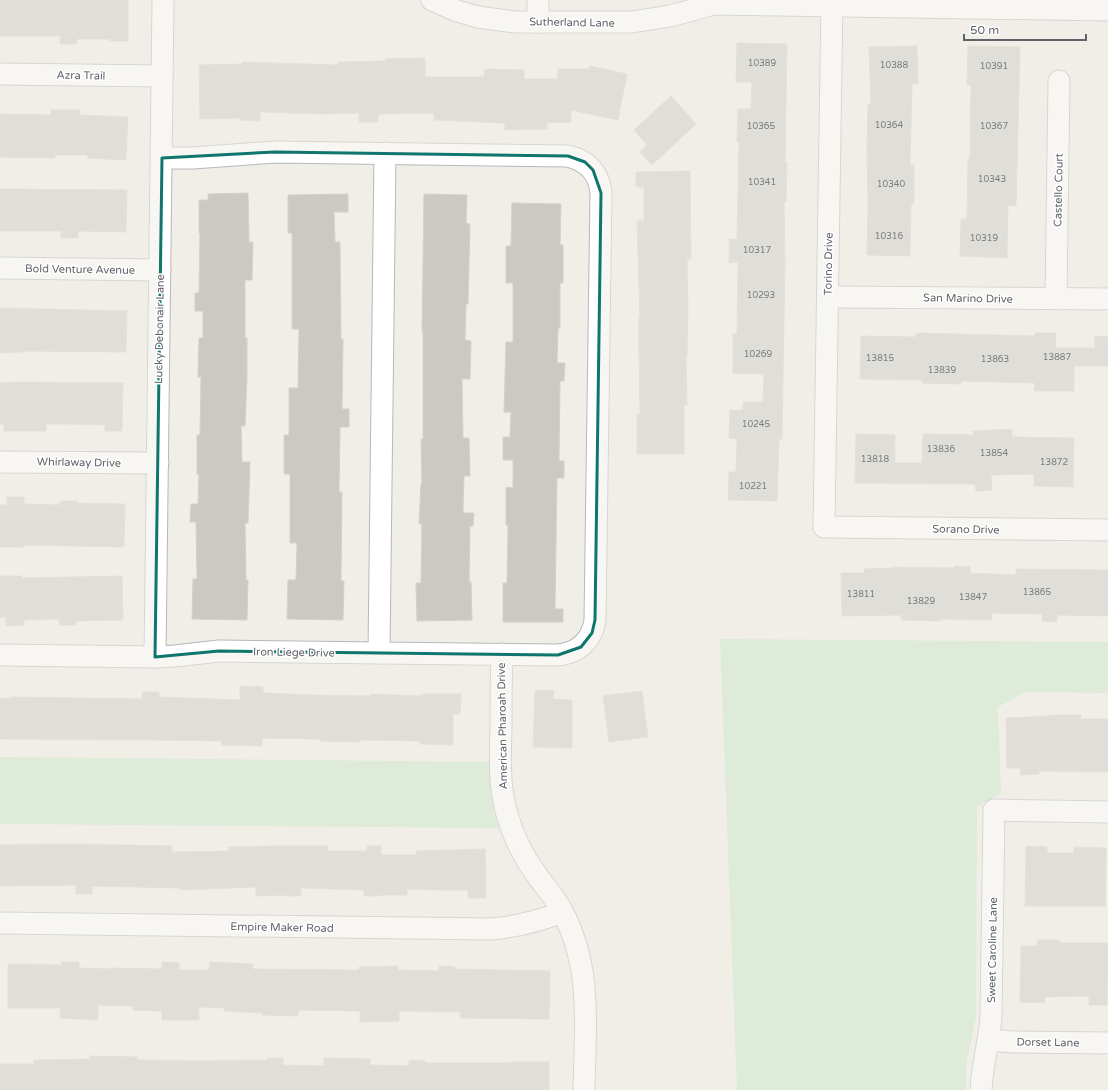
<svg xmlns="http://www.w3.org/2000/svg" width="1108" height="1090" viewBox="0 0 1108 1090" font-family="'Varela Round',sans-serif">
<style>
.green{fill:#c7e7c5}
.building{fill:#ccc9c5;stroke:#d6d0c6}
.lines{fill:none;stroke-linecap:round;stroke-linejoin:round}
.minor-casing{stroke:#b5b8bc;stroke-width:23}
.minor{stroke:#fff;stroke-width:21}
.marked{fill:none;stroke:#0f766e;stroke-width:3;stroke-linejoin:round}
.labels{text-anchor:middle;stroke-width:3;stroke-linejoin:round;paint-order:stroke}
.number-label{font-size:9px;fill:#7a7c7f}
.street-label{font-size:11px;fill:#5f6368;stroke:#fff}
</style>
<rect width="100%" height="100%" fill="#f1eee8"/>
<!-- green -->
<g class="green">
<polygon points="720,639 1108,642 1108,693 1025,692 998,707 1001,794 977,806 976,1017 966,1064 966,1090 737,1090"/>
<polygon points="0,757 489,762 494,813 499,828 0,824"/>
</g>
<!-- building -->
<g class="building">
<polygon points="0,0 128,0 128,41 110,41 110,39 77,39 77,44 60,44 60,36 0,36"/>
<polygon points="737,43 787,44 785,162 787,162 786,202 784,202 785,261 782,439 779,439 777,501 728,500 729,472 736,472 737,439 729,438 730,410 743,410 743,402 763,402 764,374 733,373 733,333 737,334 738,262 729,263 729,239 737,239 739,142 737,142 738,109 751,109 752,82 736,82"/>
<polygon points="917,46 918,84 912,84 910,165 914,165 914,204 911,204 910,256 867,255 868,204 867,148 868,104 871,104 869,47"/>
<polygon points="968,46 1020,47 1016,206 1008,205 1007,258 960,256 961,219 967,219 968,159 970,159 971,85 967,85"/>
<polygon points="425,58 425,77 484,77 485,69 524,70 524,79 558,79 558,69 589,69 590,66 627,74 618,120 571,110 571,122 547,123 547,129 505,130 505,123 434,120 434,113 378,114 378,122 359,122 359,113 323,114 260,112 260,121 240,120 240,118 200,119 199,65 242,64 242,62 338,65 338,62 386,61 385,59"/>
<polygon points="671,96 696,124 652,165 640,152 647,145 634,130"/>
<polygon points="51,110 80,110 80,115 128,117 126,160 87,158 88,155 55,155 55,158 0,157 0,114 51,115"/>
<polygon points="690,171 691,259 687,259 688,306 687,358 686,358 687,405 684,405 684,454 637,454 637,414 640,414 639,351 639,317 640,317 637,221 644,221 644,187 636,187 636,172"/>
<polygon points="0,189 127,190 126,232 78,231 78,238 61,238 61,231 0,231"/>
<polygon points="248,193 249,242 253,242 252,280 245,280 245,338 247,338 247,377 245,426 241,426 242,462 250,462 248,523 245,523 246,580 248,580 247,620 192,619 193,579 197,579 196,522 190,522 191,504 198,504 199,474 197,474 197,435 200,435 201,377 198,377 199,338 203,338 203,311 195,311 195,293 199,293 200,233 199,233 199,200 208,200 208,194"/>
<polygon points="348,194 348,212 334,212 335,242 340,242 341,339 343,339 342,409 349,409 349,427 340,427 339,492 342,492 341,581 344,581 343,620 287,619 288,580 296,580 297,543 290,543 290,474 284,474 284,435 289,435 289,388 298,388 299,329 292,329 292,233 288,233 288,195"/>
<polygon points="424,194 467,195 466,223 470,224 468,304 466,304 465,340 471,341 470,379 462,379 463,438 469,438 470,476 464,476 463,513 474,513 473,526 470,526 469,582 471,582 472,620 417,621 416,583 421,583 422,524 419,524 421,484 422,485 421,439 423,439 423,331 422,331"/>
<polygon points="512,203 561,204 560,245 563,245 563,283 560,283 560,328 558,328 557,363 565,363 564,381 560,381 559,461 564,461 564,478 557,478 555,609 563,609 563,622 503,622 503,583 507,583 508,525 506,525 506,487 513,488 513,460 503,460 503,437 510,437 511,412 504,412 506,342 513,342 513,283 506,283 506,246 511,246"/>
<polygon points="0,308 127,311 126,352 22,351 22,352 0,353"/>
<polygon points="916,333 1035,336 1035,333 1056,333 1055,348 1095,348 1095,336 1108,337 1108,366 1074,366 1074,391 1034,391 1035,383 961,381 961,384 922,383 922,380 860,379 861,336 916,337"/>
<polygon points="20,382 123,383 122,431 105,431 105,425 66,424 46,424 46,431 4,431 3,424 0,424 0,383"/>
<polygon points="1012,429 1012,437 1074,438 1073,487 1034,486 1034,474 991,475 992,490 976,491 975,484 855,483 856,434 895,435 895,463 922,463 923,434 974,435 973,431"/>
<polygon points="7,497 24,497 24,504 60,505 60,501 77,501 77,503 125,504 124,547 23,545 23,547 0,547 0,505 7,505"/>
<polygon points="954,566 970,567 970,573 1016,575 1016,569 1108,570 1108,616 1057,615 1057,622 1042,621 1042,614 992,613 992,620 940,619 940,621 901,620 901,615 842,616 841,573 864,573 864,569 894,568 894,567 954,568"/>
<polygon points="0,576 22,576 22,578 122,576 123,620 76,621 76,625 59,625 59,619 24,620 24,625 6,626 6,617 0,618"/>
<polygon points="240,686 263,687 263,693 313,695 371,696 371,694 421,696 421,694 461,694 460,714 453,714 453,745 420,744 420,741 360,740 359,742 320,741 320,739 262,738 262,746 222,745 222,741 154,740 0,739 0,698 11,699 11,697 142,699 142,692 159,692 159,697 240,700"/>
<polygon points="535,690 554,691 553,699 572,700 572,748 533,747"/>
<polygon points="642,691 648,737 609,742 603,696"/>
<polygon points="1050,715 1081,715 1081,719 1108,719 1108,772 1039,771 1039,774 1021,775 1020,768 1007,768 1006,718 1050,716"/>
<polygon points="67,844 172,846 172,852 229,851 229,847 273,846 328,846 328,851 367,851 367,846 381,846 381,855 416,855 416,851 485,849 486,898 468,898 468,890 441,890 407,889 407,895 381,895 381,896 364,896 364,890 301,888 301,896 284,896 284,895 256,896 256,887 180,890 180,888 92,886 92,894 76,894 76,885 0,886 0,845"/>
<polygon points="1026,846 1047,847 1047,853 1074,853 1074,847 1106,848 1105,906 1025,906"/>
<polygon points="1038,940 1060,940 1060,943 1108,943 1107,1005 1089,1005 1089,996 1045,997 1045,1003 1020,1002 1021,946 1037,946"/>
<polygon points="62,962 79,962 79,968 109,969 109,968 162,969 162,962 179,963 179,970 209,970 210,962 253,964 253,969 359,970 359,967 398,966 398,970 439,971 439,966 455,967 455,969 550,971 549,1019 460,1018 460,1012 399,1011 399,1021 360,1022 360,1011 298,1010 298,1016 262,1015 262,1013 224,1011 225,1008 199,1007 199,1020 162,1020 162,1011 133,1010 133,1006 98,1005 98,1020 60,1018 61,1008 8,1008 8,964 62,965"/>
<polygon points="90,1056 137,1057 137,1060 200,1061 267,1060 267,1058 283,1058 283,1065 324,1066 324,1058 370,1059 370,1065 409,1066 409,1060 425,1061 425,1063 511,1063 511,1062 549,1062 549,1090 0,1090 0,1064 34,1064 34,1060 90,1059"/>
</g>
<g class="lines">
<!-- minor casing -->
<g class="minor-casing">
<g id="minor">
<polyline points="432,0 457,11 478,17 515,22 632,22 670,16 714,4 1108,10"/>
<polyline points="538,0 538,22"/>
<polyline points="832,0 824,527 1108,530"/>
<polyline points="0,74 162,76"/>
<polyline points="0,268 160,270"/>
<polyline points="828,297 1108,299"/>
<polyline points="1056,299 1059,81"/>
<polyline points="0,462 158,463"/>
<polyline points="379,653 385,153"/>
<path d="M 502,654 C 501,679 501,705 501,730 C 500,758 499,787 507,814 C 513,836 523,856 536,874 C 544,886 554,896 561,909 C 593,967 585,1027 584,1090"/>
<path d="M 0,655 L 155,657 L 175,656 L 219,651 L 558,655 C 578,653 592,641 595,620 L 601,193 C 599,173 588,161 568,156 L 275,152 L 193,158 L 162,158"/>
<polyline points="155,657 163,0"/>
<path d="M 0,923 L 491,929 C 516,927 539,921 562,912"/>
<polyline points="988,1040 1013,1042 1108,1043"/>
<path d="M 981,1090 C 982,1065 989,1042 991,1017 L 994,810 L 1108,812"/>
</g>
</g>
<!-- minor -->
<use href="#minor" class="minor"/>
</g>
<!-- marked area -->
<path d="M0 0H1108V1090H0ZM 275,152 L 568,156 L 585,162 L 593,170 L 601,193 L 595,620 L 592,633 L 581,647 L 558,655 L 219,651 L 155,657 L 162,158 Z" fill="#f1eee8" fill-opacity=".55" fill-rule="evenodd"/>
<path class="marked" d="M 275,152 L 568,156 L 585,162 L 593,170 L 601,193 L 595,620 L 592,633 L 581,647 L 558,655 L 219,651 L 155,657 L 162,158 Z"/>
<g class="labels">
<!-- number labels -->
<g class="number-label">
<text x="762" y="66">10389</text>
<text x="894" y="68">10388</text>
<text x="994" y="69">10391</text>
<text x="889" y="128">10364</text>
<text x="761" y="129">10365</text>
<text x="994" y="129">10367</text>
<text x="992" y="182">10343</text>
<text x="762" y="185">10341</text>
<text x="891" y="187">10340</text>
<text x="889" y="239">10316</text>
<text x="984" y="241">10319</text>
<text x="757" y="253">10317</text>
<text x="761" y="298">10293</text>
<text x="758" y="357">10269</text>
<text x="1057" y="360">13887</text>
<text x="880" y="361">13815</text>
<text x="995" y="362">13863</text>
<text x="942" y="373">13839</text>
<text x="756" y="427">10245</text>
<text x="941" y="452">13836</text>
<text x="994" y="456">13854</text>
<text x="875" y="462">13818</text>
<text x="1054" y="465">13872</text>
<text x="753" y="489">10221</text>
<text x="1037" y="595">13865</text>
<text x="861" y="597">13811</text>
<text x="973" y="600">13847</text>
<text x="921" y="604">13829</text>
</g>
<!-- street labels -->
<g class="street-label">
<text transform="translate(572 22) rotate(1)" y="4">Sutherland Lane</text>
<text transform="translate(81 75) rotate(1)" y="4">Azra Trail</text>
<text transform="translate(1058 190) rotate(-89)" y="4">Castello Court</text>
<text transform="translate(828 264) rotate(-89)" y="4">Torino Drive</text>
<text transform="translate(80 269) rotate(1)" y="4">Bold Venture Avenue</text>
<text transform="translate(968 298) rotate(1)" y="4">San Marino Drive</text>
<text transform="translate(159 329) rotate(-89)" y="4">Lucky Debonair Lane</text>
<text transform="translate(79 462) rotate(1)" y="4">Whirlaway Drive</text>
<text transform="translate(966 529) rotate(1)" y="4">Sorano Drive</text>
<text transform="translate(294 652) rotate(1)" y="4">Iron Liege Drive</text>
<text transform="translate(502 726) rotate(-91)" y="4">American Pharoah Drive</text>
<text transform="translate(282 927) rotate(1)" y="4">Empire Maker Road</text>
<text transform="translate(992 950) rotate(-89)" y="4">Sweet Caroline Lane</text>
<text transform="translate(1048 1042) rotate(1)" y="4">Dorset Lane</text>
</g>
</g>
<!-- scale -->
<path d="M964 34v6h122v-6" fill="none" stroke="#5f6368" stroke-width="2"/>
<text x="970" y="34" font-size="12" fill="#5f6368" stroke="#ffffff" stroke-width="3" paint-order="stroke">50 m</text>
</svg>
